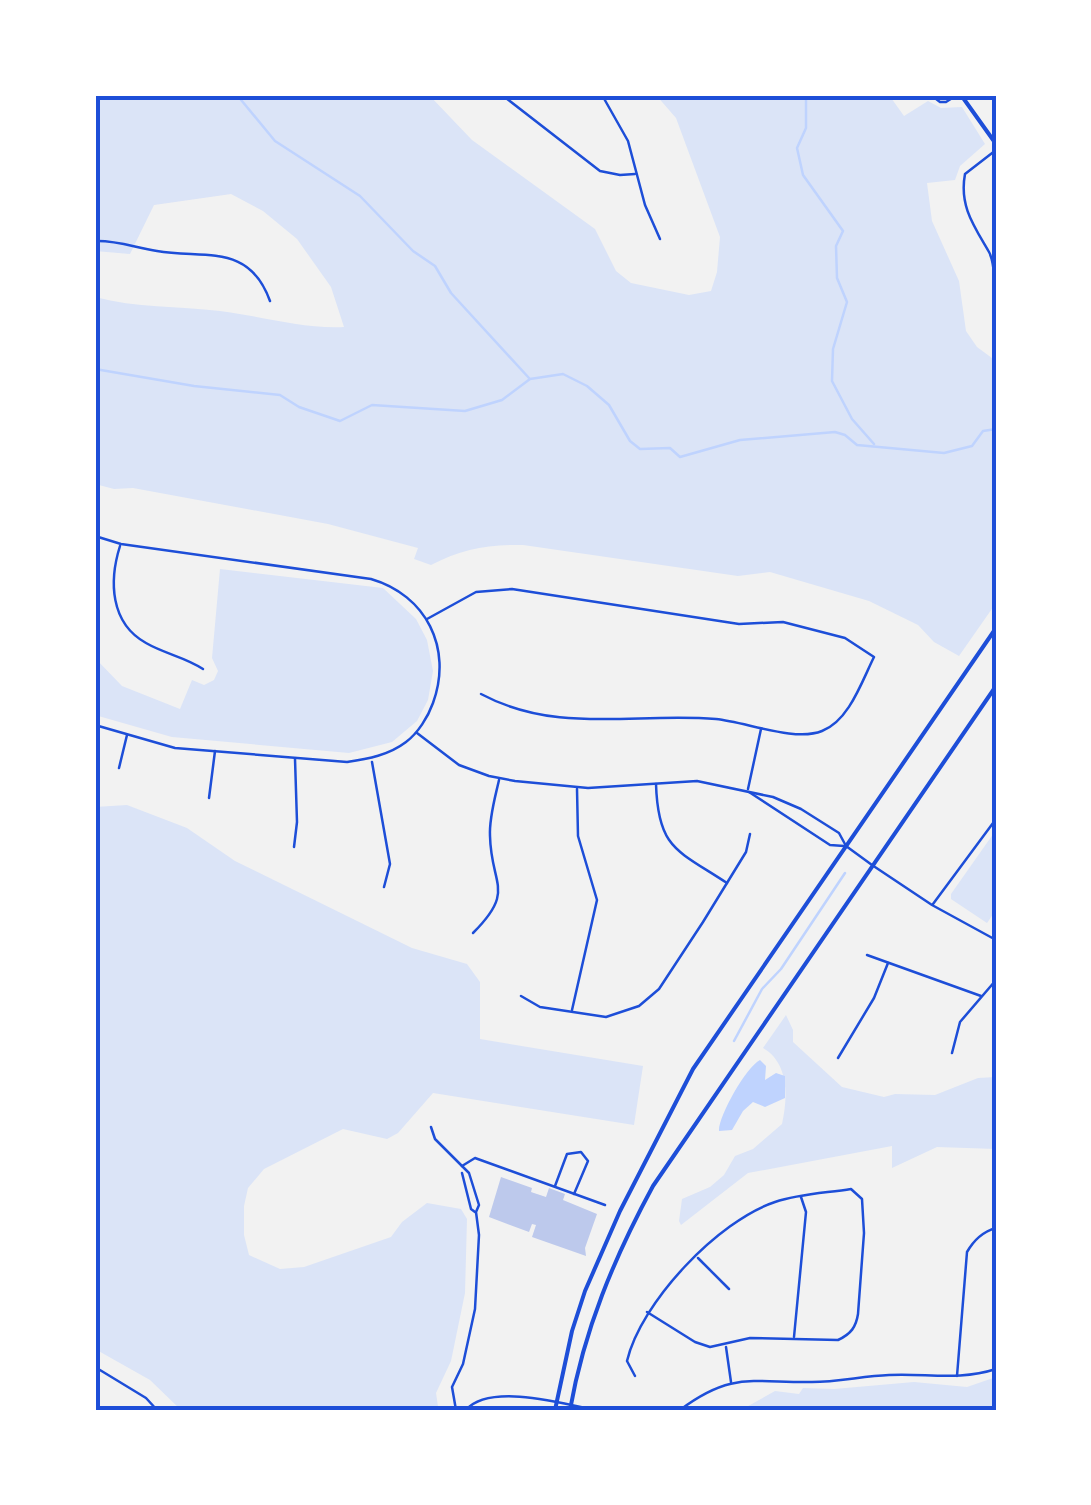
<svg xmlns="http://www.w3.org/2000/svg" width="1091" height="1505" viewBox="0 0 1091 1505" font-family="Quicksand,sans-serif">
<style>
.green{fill:#dbe4f7}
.water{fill:#bfd3fe}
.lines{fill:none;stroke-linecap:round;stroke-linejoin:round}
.stream{stroke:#bfd3fe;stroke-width:2.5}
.building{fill:#bdc9ec}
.minor{stroke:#1d4ed8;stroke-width:2.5}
.tertiary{stroke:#1d4ed8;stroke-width:4}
.secondary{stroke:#1d4ed8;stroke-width:4}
.neatline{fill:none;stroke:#1d4ed8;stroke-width:4}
</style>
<rect width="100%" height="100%" fill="#f2f2f2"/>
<!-- green -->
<g class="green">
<path d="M 95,95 L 429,95 L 472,140 L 595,229 L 616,271 L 631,283 L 689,295 L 711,291 L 717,272 L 720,237 L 676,118 L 656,95 L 889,95 L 904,116 L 928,101 L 941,108 L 962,107 L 985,144 L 960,166 L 955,180 L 927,183 L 932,221 L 959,281 L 966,331 L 977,347 L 996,361 L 996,603 L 959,656 L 934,642 L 918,625 L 869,601 L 770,572 L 738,576 L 523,545 C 487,544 462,549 431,565 L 414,559 L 418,548 L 328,524 L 133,488 L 114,489 L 95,484 L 95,297 C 136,308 178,306 220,311 C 261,316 302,329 344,327 L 331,287 L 297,239 L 263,211 L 231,194 L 154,205 L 130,254 L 95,251 Z"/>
<polygon points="220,569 383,588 416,619 427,640 433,671 428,700 417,721 392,742 349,753 172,737 95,715 95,658 122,686 180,709 192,680 204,685 214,680 218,671 212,658"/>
<polygon points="127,805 187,828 235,861 412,948 467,964 480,982 480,1039 643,1066 634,1125 433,1093 398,1133 387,1139 343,1129 264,1169 248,1188 244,1206 244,1235 249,1255 280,1269 304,1267 391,1237 402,1222 427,1203 461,1209 467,1219 465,1293 451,1361 436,1393 438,1407 434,1410 181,1410 150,1380 95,1349 95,807"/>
<polygon points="996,830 996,910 987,923 951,899 951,894"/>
<path d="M 786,1015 L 793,1030 L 793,1042 L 842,1087 L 884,1097 L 895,1094 L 935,1095 L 978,1078 L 996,1077 L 996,1149 L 937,1147 L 892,1168 L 892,1146 L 748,1173 L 681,1225 L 679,1221 L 682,1199 L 710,1187 L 724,1175 L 735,1156 L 753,1149 L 782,1124 C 788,1097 789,1063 763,1048 Z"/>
<polygon points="996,1377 996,1410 741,1410 775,1391 799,1394 803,1388 834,1389 914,1382 967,1387"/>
</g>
<!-- water -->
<path class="water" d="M 760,1060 L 766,1066 L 765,1080 L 776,1073 L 785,1076 L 785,1098 L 765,1107 L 753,1102 L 743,1111 L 732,1130 L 719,1131 C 718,1117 746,1067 760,1060 Z"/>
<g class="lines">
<!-- stream -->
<g class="stream">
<polyline points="237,95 275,141 360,196 413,251 435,266 451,293 529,378"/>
<polyline points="806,95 806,128 797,148 803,175 843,231 836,246 837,278 847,302 833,349 832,381 852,419 874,444"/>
<polyline points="95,369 194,386 280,395 299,407 340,421 372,405 465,411 502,400 530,379 563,374 587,386 609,405 630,441 640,449 670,448 680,457 740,440 835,432 845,435 857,445 944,453 972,446 983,431 996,429"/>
<polyline points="734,1041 762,989 781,969 845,873"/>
</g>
</g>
<!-- building -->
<polygon class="building" points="501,1177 532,1188 531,1192 546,1197 549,1188 565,1194 563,1200 597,1214 585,1248 586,1256 532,1237 536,1225 532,1224 529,1232 489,1217"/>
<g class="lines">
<!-- minor -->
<g class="minor">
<polyline points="502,95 600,171 620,175 635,174"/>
<polyline points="602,95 628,141 645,205 660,239"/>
<polyline points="931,95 940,102 946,102 957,95"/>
<path d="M 996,150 L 965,174 C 959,206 974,226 989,252 C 995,263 994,280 996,293"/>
<path d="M 95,241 C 117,240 136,248 157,251 C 206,259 249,243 270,301"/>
<path d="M 95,536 L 121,544 L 371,579 C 426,595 453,648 433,703 C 428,717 418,733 406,742 C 389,755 368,759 347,762 L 175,748 L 95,725"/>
<path d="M 120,546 C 109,581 110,623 146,643 C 165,654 185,657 203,669"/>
<path d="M 427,619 L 476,592 L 512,589 L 739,624 L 783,622 L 845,638 L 874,657 C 862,681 849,721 822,731 C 795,742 746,722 716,719 C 635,712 558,735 481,694"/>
<polyline points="417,733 459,765 489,776 515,781 588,788 697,781 773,797 801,809 839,833 846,846 872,865 932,905 996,940"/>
<polyline points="372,762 390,864 384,887"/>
<polyline points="119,768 127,735"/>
<path d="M 656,784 C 658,849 677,850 727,883"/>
<polyline points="748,789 761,729"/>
<polyline points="749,792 830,845 844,846"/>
<polyline points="209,798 215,751"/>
<polyline points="294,847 297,822 295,759"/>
<polyline points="933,904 996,819"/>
<path d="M 473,933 C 516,890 491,886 490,836 C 489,818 495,798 499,780"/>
<polyline points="867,955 981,996"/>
<polyline points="521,996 540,1007 606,1017 639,1006 659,989 703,922 746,852 750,834"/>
<polyline points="572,1010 597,900 578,836 577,789"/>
<polyline points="952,1053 960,1022 996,980"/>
<polyline points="838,1058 874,998 888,963"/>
<polyline points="431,1127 435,1139 469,1173 479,1205 476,1212 479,1235 475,1309 463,1364 452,1387 456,1410"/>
<polyline points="462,1166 475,1158 605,1205"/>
<polyline points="462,1173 471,1209 475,1212"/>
<polyline points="555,1186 567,1154 581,1152 588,1161 574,1194"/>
<polyline points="698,1258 729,1289"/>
<polyline points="794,1337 806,1212 801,1197"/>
<polyline points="726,1347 731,1382"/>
<polyline points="95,1367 146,1398 157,1410"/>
<path d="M 635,1376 L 627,1361 C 641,1302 718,1221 775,1202 C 799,1194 826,1193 851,1189 L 862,1199 L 864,1233 L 858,1314 C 856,1327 851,1334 838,1340 L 750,1338 L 710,1347 L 695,1342 L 647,1312"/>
<path d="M 957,1376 L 967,1252 C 974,1240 982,1232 996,1228"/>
<path d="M 466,1410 C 489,1383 562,1403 594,1410"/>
<polyline points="487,1410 497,1410"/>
<path d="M 680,1410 C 732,1371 753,1383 812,1382 C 838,1382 863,1376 889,1375 C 926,1373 959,1381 996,1369"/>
</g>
<!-- tertiary -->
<polyline class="tertiary" points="961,95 996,144"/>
<!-- secondary -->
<g class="secondary">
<polyline points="555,1410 572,1331 585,1291 620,1211 693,1069 996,628"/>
<path d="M 570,1410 C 584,1330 614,1258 653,1186 L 996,686"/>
</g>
</g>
<!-- border -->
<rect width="1091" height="1505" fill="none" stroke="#ffffff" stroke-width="195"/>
<rect x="98" y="98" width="896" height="1310" class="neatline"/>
</svg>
